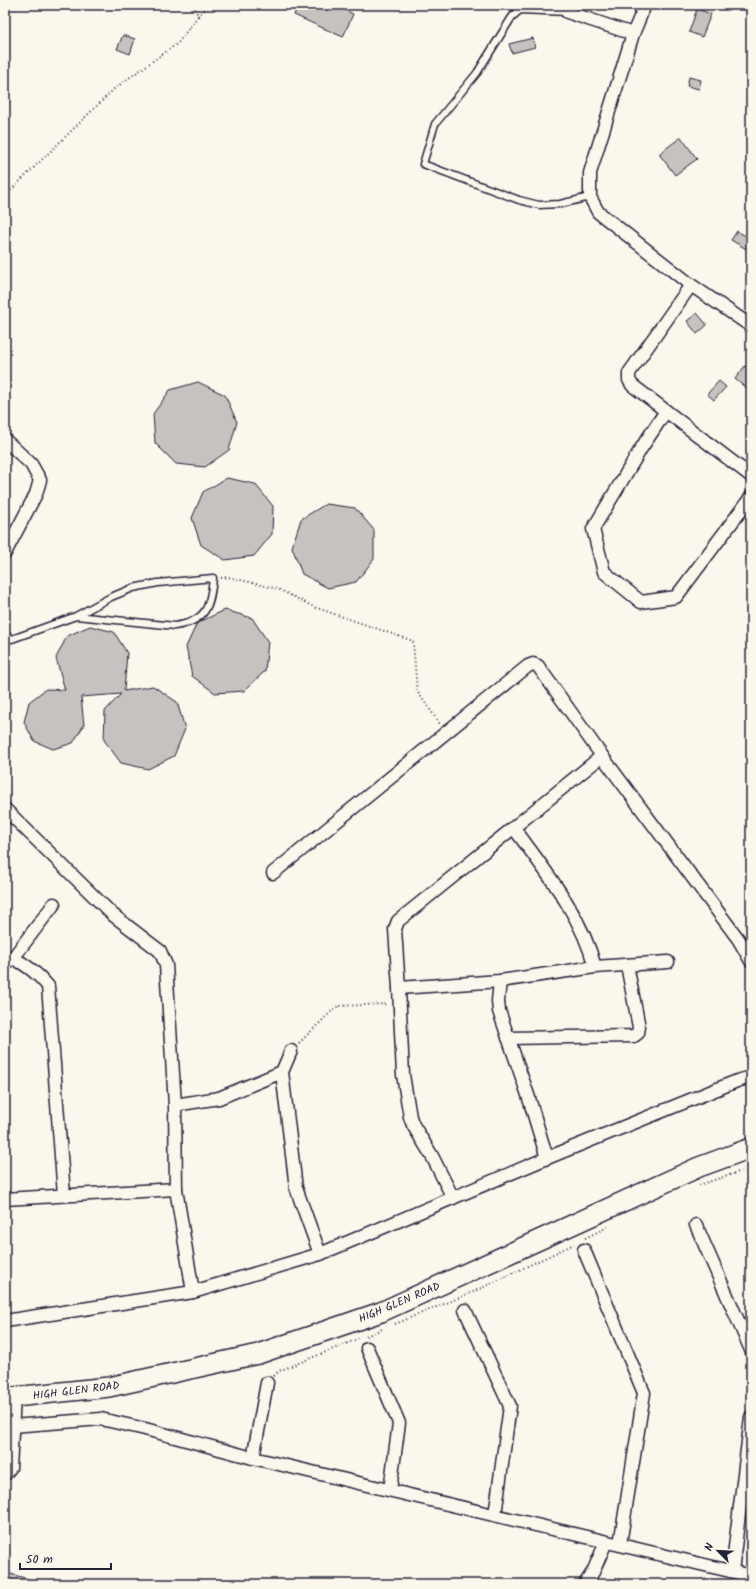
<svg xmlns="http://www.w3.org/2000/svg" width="756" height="1589" viewBox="0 0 756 1589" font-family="Kalam,sans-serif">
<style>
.building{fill:#c6c2c0;stroke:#22223b}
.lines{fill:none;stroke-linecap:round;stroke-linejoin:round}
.service-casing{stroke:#22223b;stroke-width:9}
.minor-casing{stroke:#22223b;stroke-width:15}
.primary-casing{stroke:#22223b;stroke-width:22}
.path{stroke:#22223b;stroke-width:2;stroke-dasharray:1 3;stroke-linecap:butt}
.service{stroke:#fbf7ec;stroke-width:6}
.minor{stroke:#fbf7ec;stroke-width:12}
.primary{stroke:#fbf7ec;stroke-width:19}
.labels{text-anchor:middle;stroke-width:3.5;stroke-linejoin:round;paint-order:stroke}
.street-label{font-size:11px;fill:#22223b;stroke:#fbf7ec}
</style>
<rect width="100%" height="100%" fill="#fbf7ec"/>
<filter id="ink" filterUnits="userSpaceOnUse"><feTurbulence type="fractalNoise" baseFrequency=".025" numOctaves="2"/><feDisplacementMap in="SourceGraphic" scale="8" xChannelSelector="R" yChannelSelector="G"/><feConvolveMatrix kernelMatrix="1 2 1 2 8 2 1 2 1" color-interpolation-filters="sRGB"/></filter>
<g filter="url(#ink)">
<!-- building -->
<g class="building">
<polygon points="298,5 334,5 353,14 343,37 294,15"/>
<polygon points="697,9 711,14 702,37 689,32"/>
<polygon points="123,35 135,39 130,54 117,49"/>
<polygon points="533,38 535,47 512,53 509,44"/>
<polygon points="689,77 701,80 699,89 687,86"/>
<polygon points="681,137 697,159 675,175 659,154"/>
<polygon points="737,231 751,239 751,244 748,250 731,240"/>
<polygon points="697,313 707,325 697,334 687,321"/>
<polygon points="745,366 751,368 751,381 746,388 735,379"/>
<polygon points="719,381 726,387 714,400 707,394"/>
<polygon points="198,382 225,395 237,422 229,450 205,467 176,464 155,443 153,414 170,390"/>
<polygon points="227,478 255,484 273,506 272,534 254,556 225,560 201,545 192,518 203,492"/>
<polygon points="326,504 355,508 374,530 374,559 356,582 328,588 302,574 292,547 301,519"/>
<polygon points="225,610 252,618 268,642 265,671 244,691 215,693 192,676 186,647 197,623"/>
<polygon points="90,626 114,632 127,653 124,691 153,686 177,702 185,729 174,756 148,769 121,763 104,740 105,711 121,694 81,697 84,725 73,743 53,749 34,741 24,722 29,702 46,689 65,690 56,658 67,636"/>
<polygon points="7,1573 36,1581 35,1584 5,1584"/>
</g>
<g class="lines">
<!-- service casing -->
<g class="service-casing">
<g id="service">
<polyline points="511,5 520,10"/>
<polyline points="567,12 520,10 512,17 477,73 435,124 423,164 519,200 539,205 560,204 590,197"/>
<path d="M 5,634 L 12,639 L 76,616 L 111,597 L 133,588 L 158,583 L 213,578 C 210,608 206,621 175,626 L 76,616"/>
</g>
</g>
<!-- minor casing -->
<g class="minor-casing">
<g id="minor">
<polyline points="565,5 567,12 633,34"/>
<polyline points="645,5 633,34 590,173 590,197 598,212 691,285 751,326"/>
<polyline points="691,285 629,373 629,380 632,385 751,476"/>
<polyline points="666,411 642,447 593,529 604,572 641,602 676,597 751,497"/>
<polyline points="5,440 31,464 40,480 36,494 5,553"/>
<polyline points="602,756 398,921 395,929 399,988 500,981 595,967 668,962"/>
<polyline points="5,809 113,915 160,951 166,965 175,1105 176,1189 193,1292"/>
<path d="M 514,828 C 546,872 581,914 595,967"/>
<polyline points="273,873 528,666 533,664 538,666 602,756 739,940 751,961"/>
<polyline points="13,958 54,904"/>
<path d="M 5,965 L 13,958 C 25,964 39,975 48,986 L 64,1195"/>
<polyline points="500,981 498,1001 499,1011 528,1095 547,1158"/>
<polyline points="399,988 403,1075 410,1117 413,1125 432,1156 453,1198"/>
<polyline points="508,1038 634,1036 638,1033 639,1027 627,965"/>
<polyline points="291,1051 282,1072 296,1188 320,1254"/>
<polyline points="175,1105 219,1098 282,1072"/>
<polyline points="5,1199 176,1189"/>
<polyline points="696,1225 751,1350"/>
<polyline points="584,1250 644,1393 620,1544"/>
<polyline points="465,1310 510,1406 495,1515"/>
<polyline points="5,1321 193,1292 320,1254 547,1158 737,1081 751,1077"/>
<polyline points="367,1348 399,1423 390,1490"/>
<polyline points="12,1426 101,1419 145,1429 253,1458 751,1576"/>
<polyline points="253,1458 267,1383"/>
<polyline points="5,1474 10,1468 14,1397"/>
<polyline points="732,1571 751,1417"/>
<polyline points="585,1584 593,1572 606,1542"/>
</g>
</g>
<!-- primary casing -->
<g class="primary-casing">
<polyline id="primary" points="5,1398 109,1387 258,1354 381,1312 699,1167 751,1148"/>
</g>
<!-- path -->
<g class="path">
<polyline points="198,16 209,5"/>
<polyline points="5,196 115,88 178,43 198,16 194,5"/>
<polyline points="221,578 228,577 278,589 314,607 413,641 417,691 440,724"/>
<polyline points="299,1043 335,1008 339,1006 388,1004"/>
<polyline points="699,1185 751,1168"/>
<polyline points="585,1238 610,1226"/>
<polyline points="395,1324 473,1292 574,1244"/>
<polyline points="366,1336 382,1329"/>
<polyline points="274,1376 279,1371 358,1339"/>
</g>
<!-- service -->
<use href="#service" class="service"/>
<!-- minor -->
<use href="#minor" class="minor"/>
<!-- primary -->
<use href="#primary" class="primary"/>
</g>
</g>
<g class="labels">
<!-- street labels -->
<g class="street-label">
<text transform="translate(399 1302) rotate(-23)" y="4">HIGH GLEN ROAD</text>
<text transform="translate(76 1390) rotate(-7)" y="4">HIGH GLEN ROAD</text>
</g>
</g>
<!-- margin -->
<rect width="756" height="1589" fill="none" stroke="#fbf7ec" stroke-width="20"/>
<rect x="10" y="10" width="736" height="1569" fill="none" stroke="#22223b" stroke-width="1.5" filter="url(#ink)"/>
<!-- north arrow -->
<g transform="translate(718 1551) rotate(294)" stroke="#fbf7ec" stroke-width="3" paint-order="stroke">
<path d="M0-3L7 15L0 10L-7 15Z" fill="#22223b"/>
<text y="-6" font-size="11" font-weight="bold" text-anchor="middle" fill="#22223b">N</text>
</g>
<!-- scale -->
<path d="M20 1563v6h91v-6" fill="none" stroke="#22223b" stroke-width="2"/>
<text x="26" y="1563" font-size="12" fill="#22223b" stroke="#fbf7ec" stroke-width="3" paint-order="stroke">50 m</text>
</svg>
